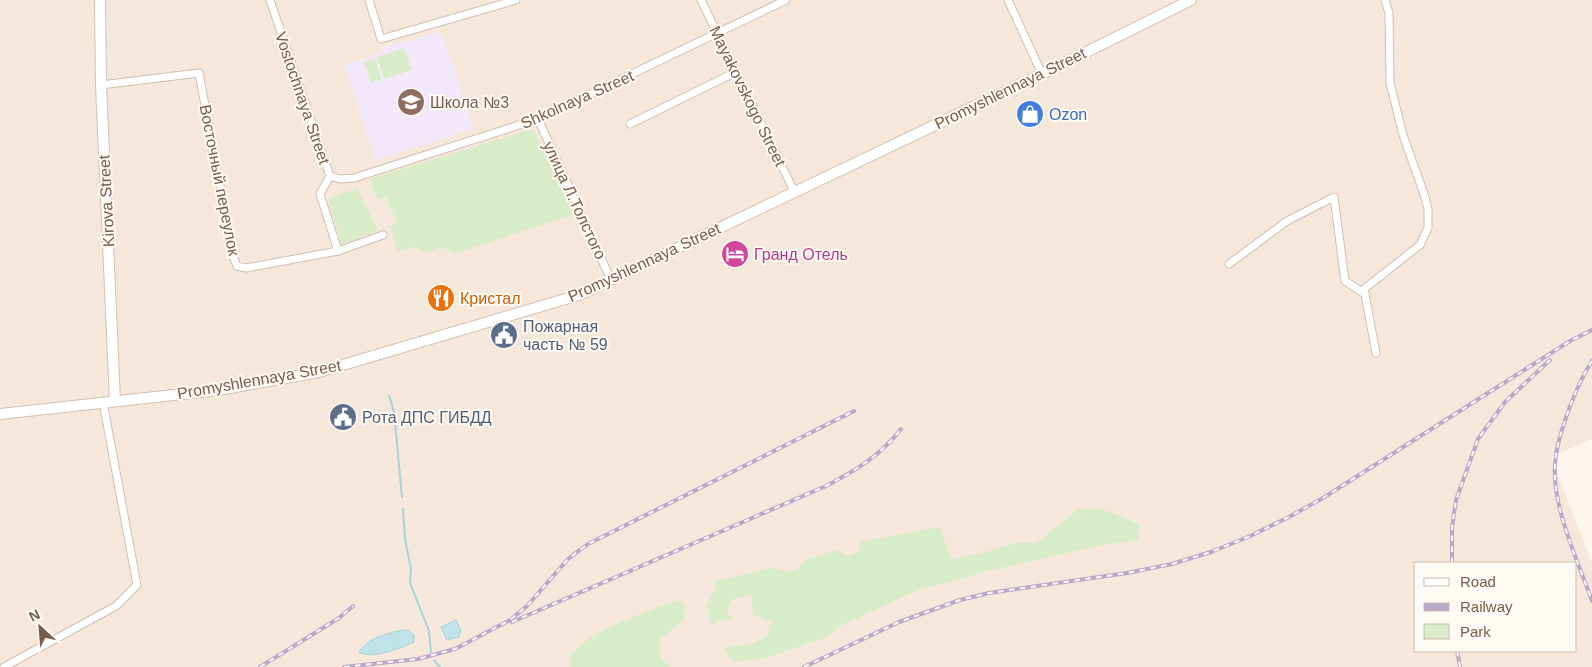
<svg xmlns="http://www.w3.org/2000/svg" width="1592" height="667" viewBox="0 0 1592 667" font-family="Arial,sans-serif">
<style>
.residential{fill:#f5e8da;fill-rule:evenodd}
.education{fill:#f3e8fa}
.green{fill:#d8ecc9}
.water{fill:#bfe3e8;stroke:#a5d3da}
.lines{fill:none;stroke-linecap:round;stroke-linejoin:round}
.stream{stroke:#a5d3da;stroke-width:2}
.street-casing{stroke:#d1beb0;stroke-width:9}
.secondary-casing{stroke:#d6c0b0;stroke-width:12}
.street{stroke:#fff;stroke-width:7}
.secondary{stroke:#fff;stroke-width:10}
.rail-casing{stroke:#b9a8c9;stroke-width:4}
.rail{stroke:#fffaf3;stroke-width:2;stroke-dasharray:5.5;stroke-linecap:butt}
.labels{text-anchor:middle;stroke-width:4;stroke-linejoin:round;paint-order:stroke}
.street-label{font-size:16px;fill:#7a5c4d;stroke:#fffaf3}
.education-label{font-size:16px;fill:#785e54;stroke:#fffaf3;text-anchor:start}
.shop-label{font-size:16px;fill:#366cbe;stroke:#fffaf3;text-anchor:start}
.hotel-label{font-size:16px;fill:#b23c85;stroke:#fffaf3;text-anchor:start}
.food-label{font-size:16px;fill:#c56008;stroke:#fffaf3;text-anchor:start}
.service-label{font-size:16px;fill:#4e5e75;stroke:#fffaf3;text-anchor:start}
</style>
<rect width="100%" height="100%" fill="#fdf6ec"/>
<!-- residential -->
<path class="residential" d="M 0,0 L 1592,0 L 1592,439 L 1551,457 L 1592,563 L 1592,667 L 0,667 ZM 1416,563 L 1576,563 L 1576,651 L 1416,651 Z"/>
<!-- education -->
<polygon class="education" points="441,32 457,75 473,129 375,160 344,64 382,53 381,48"/>
<!-- green -->
<g class="green">
<polygon points="404,48 412,70 384,79 377,57"/>
<polygon points="375,58 382,79 371,83 364,62"/>
<polygon points="533,129 574,214 456,253 440,247 426,253 414,247 397,251 391,226 397,223 386,197 378,200 369,179"/>
<polygon points="357,188 378,231 342,244 328,199"/>
<polygon points="1079,509 1102,509 1139,524 1138,540 1103,545 987,571 916,591 838,627 830,636 766,658 734,662 724,650 730,646 747,645 767,637 772,622 753,615 751,594 731,600 727,611 733,620 721,621 711,625 709,617 711,612 705,607 715,590 715,581 772,568 786,572 797,569 806,560 836,550 848,556 859,552 860,542 940,527 951,559 982,553 1016,543 1036,543"/>
<path d="M 681,600 L 684,604 L 685,619 L 660,639 C 658,652 660,660 671,667 L 570,667 C 570,666 570,660 570,659 C 580,633 655,608 681,600 Z"/>
</g>
<!-- water -->
<g class="water">
<polygon points="456,620 461,630 459,637 447,640 441,627"/>
<path d="M 408,630 L 414,635 L 414,642 C 402,648 370,660 359,652 C 368,637 392,631 408,630 Z"/>
</g>
<g class="lines">
<!-- stream -->
<g class="stream">
<polyline points="389,395 394,412 402,497"/>
<polyline points="403,509 405,539 411,569 410,583 429,631 431,652"/>
<polyline points="434,660 440,667"/>
</g>
<!-- street casing -->
<g class="street-casing">
<g id="street">
<polyline points="270,0 330,176 320,194 338,251"/>
<polyline points="369,0 381,39 516,0"/>
<polyline points="701,0 794,191"/>
<polyline points="1008,0 1042,74"/>
<polyline points="101,85 199,73 233,256 237,266 246,268 338,251 383,235"/>
<polyline points="538,119 611,280"/>
<polyline points="630,124 736,72"/>
<polyline points="330,176 340,179 354,178 538,119 786,0"/>
<polyline points="1229,264 1287,221 1334,197 1345,281 1365,294"/>
<polyline points="1376,353 1364,289 1420,245 1428,228 1428,209 1424,194 1403,135 1390,83 1389,13 1385,0"/>
<polyline points="4,667 116,606 137,585 103,402"/>
</g>
</g>
<!-- secondary casing -->
<g class="secondary-casing">
<g id="secondary">
<polyline points="100,0 101,85 115,401"/>
<polyline points="0,414 219,390 319,372 579,295 1042,74 1191,0"/>
</g>
</g>
<!-- street -->
<use href="#street" class="street"/>
<!-- secondary -->
<use href="#secondary" class="secondary"/>
<!-- rail casing -->
<g class="rail-casing">
<g id="rail">
<path d="M 1592,361 C 1582,376 1575,393 1569,409 C 1563,426 1556,446 1555,465 C 1552,507 1578,561 1592,601"/>
<polyline points="1452,563 1452,528 1456,500 1478,439 1505,402 1550,360"/>
<path d="M 512,622 L 826,486 C 855,471 881,455 901,429"/>
<polyline points="1457,651 1460,667"/>
<polyline points="260,667 339,618 353,606"/>
<polyline points="344,667 418,659 455,649 510,620 527,606 568,559 588,544 854,411"/>
<polyline points="804,667 899,622 960,600 989,593 1127,573 1172,564 1211,552 1248,537 1287,518 1323,498 1570,341 1592,330"/>
</g>
</g>
<!-- rail -->
<use href="#rail" class="rail"/>
</g>
<!-- icons -->
<defs>
<g id="school-disc" transform="scale(1.4375)"><circle r="9.5" fill="#8d6e63" stroke="#fffaf3"/><path d="M0-5L7-2L0 1L-7-2ZM-4 1L0 2.5L4 1V4Q0 6-4 4Z" fill="#fff"/></g>
<g id="shop-disc" transform="scale(1.4375)"><circle r="9.5" fill="#3f7fe0" stroke="#fffaf3"/><path d="M-5-2.5h2.3a2.7 3.5 0 0 1 5.4 0H5L5.5 6h-11ZM-1.5-2.5h3a1.5 2.3 0 0 0-3 0Z" fill="#fff"/></g>
<g id="hotel-disc" transform="scale(1.4375)"><circle r="9.5" fill="#d1479c" stroke="#fffaf3"/><path d="M-6-4.5h1.5V1H6V5H4.5V3h-9V5H-6ZM-4 0a1.8 1.8 0 1 1 3.6 0ZM.5 0V-2.5h3Q6-2.5 6 0Z" fill="#fff"/></g>
<g id="restaurant-disc" transform="scale(1.4375)"><circle r="9.5" fill="#e8710a" stroke="#fffaf3"/><path d="M-5-6h1v4h1v-4h1v4h1v-4h1v5L-1.5 .5V6h-2V.5L-5-1ZM5-6V6H3V1.5H1.5Q1.5-4 5-6Z" fill="#fff"/></g>
<g id="civic-disc" transform="scale(1.4375)"><circle r="9.5" fill="#5c6f8a" stroke="#fffaf3"/><path d="M-.6-6.5H3V-4.5H.6V-3L4-1V1h2V6H-6V1h2V-1L-.6-3ZM-1.2 2.5V6h2.4V2.5Z" fill="#fff"/></g>
</defs>
<g fill-rule="evenodd">
<use href="#school-disc" x="411" y="102"/>
<use href="#shop-disc" x="1030" y="114"/>
<use href="#hotel-disc" x="735" y="254"/>
<use href="#restaurant-disc" x="441" y="298"/>
<use href="#civic-disc" x="504" y="335"/>
<use href="#civic-disc" x="343" y="417"/>
</g>
<g class="labels">
<!-- street labels -->
<g class="street-label">
<text transform="translate(1010 88) rotate(-26)" y="6">Promyshlennaya Street</text>
<text transform="translate(748 96) rotate(64)" y="6">Mayakovskogo Street</text>
<text transform="translate(303 98) rotate(71)" y="6">Vostochnaya Street</text>
<text transform="translate(577 99) rotate(-24)" y="6">Shkolnaya Street</text>
<text transform="translate(220 180) rotate(79)" y="6">Восточный переулок</text>
<text transform="translate(575 200) rotate(65)" y="6">улица Л.Толстого</text>
<text transform="translate(106 201) rotate(-93)" y="6">Kirova Street</text>
<text transform="translate(644 262) rotate(-25)" y="6">Promyshlennaya Street</text>
<text transform="translate(259 379) rotate(-10)" y="6">Promyshlennaya Street</text>
</g>
<!-- education labels -->
<g class="education-label">
<text x="430" y="108">Школа №3</text>
</g>
<!-- shop labels -->
<g class="shop-label">
<text x="1049" y="120">Ozon</text>
</g>
<!-- hotel labels -->
<g class="hotel-label">
<text x="754" y="260">Гранд Отель</text>
</g>
<!-- food labels -->
<g class="food-label">
<text x="460" y="304">Кристал</text>
</g>
<!-- service labels -->
<g class="service-label">
<text x="523" y="332">Пожарная<tspan x="523" dy="18">часть № 59</tspan></text>
<text x="362" y="423">Рота ДПС ГИБДД</text>
</g>
</g>
<!-- legend -->
<rect x="1414" y="562" width="162" height="90" fill="#fffaf3" stroke="#cabbb1"/>
<rect x="1424" y="578" width="25" height="8" fill="#ffffff" stroke="#cabbb1"/>
<text x="1460" y="587" font-size="15" fill="#7a5c4d">Road</text>
<rect x="1424" y="603" width="25" height="8" fill="#b9a8c9" stroke="#cabbb1"/>
<text x="1460" y="612" font-size="15" fill="#7a5c4d">Railway</text>
<rect x="1424" y="624" width="25" height="15" fill="#d8ecc9" stroke="#cabbb1"/>
<text x="1460" y="637" font-size="15" fill="#7a5c4d">Park</text>
<!-- north arrow -->
<g transform="translate(40 627) rotate(334)" stroke="#fffaf3" stroke-width="4" paint-order="stroke">
<path d="M0-4L9 19L0 12L-9 19Z" fill="#7a5c4d"/>
<text y="-8" font-size="14" font-weight="bold" text-anchor="middle" fill="#7a5c4d">N</text>
</g>
</svg>
